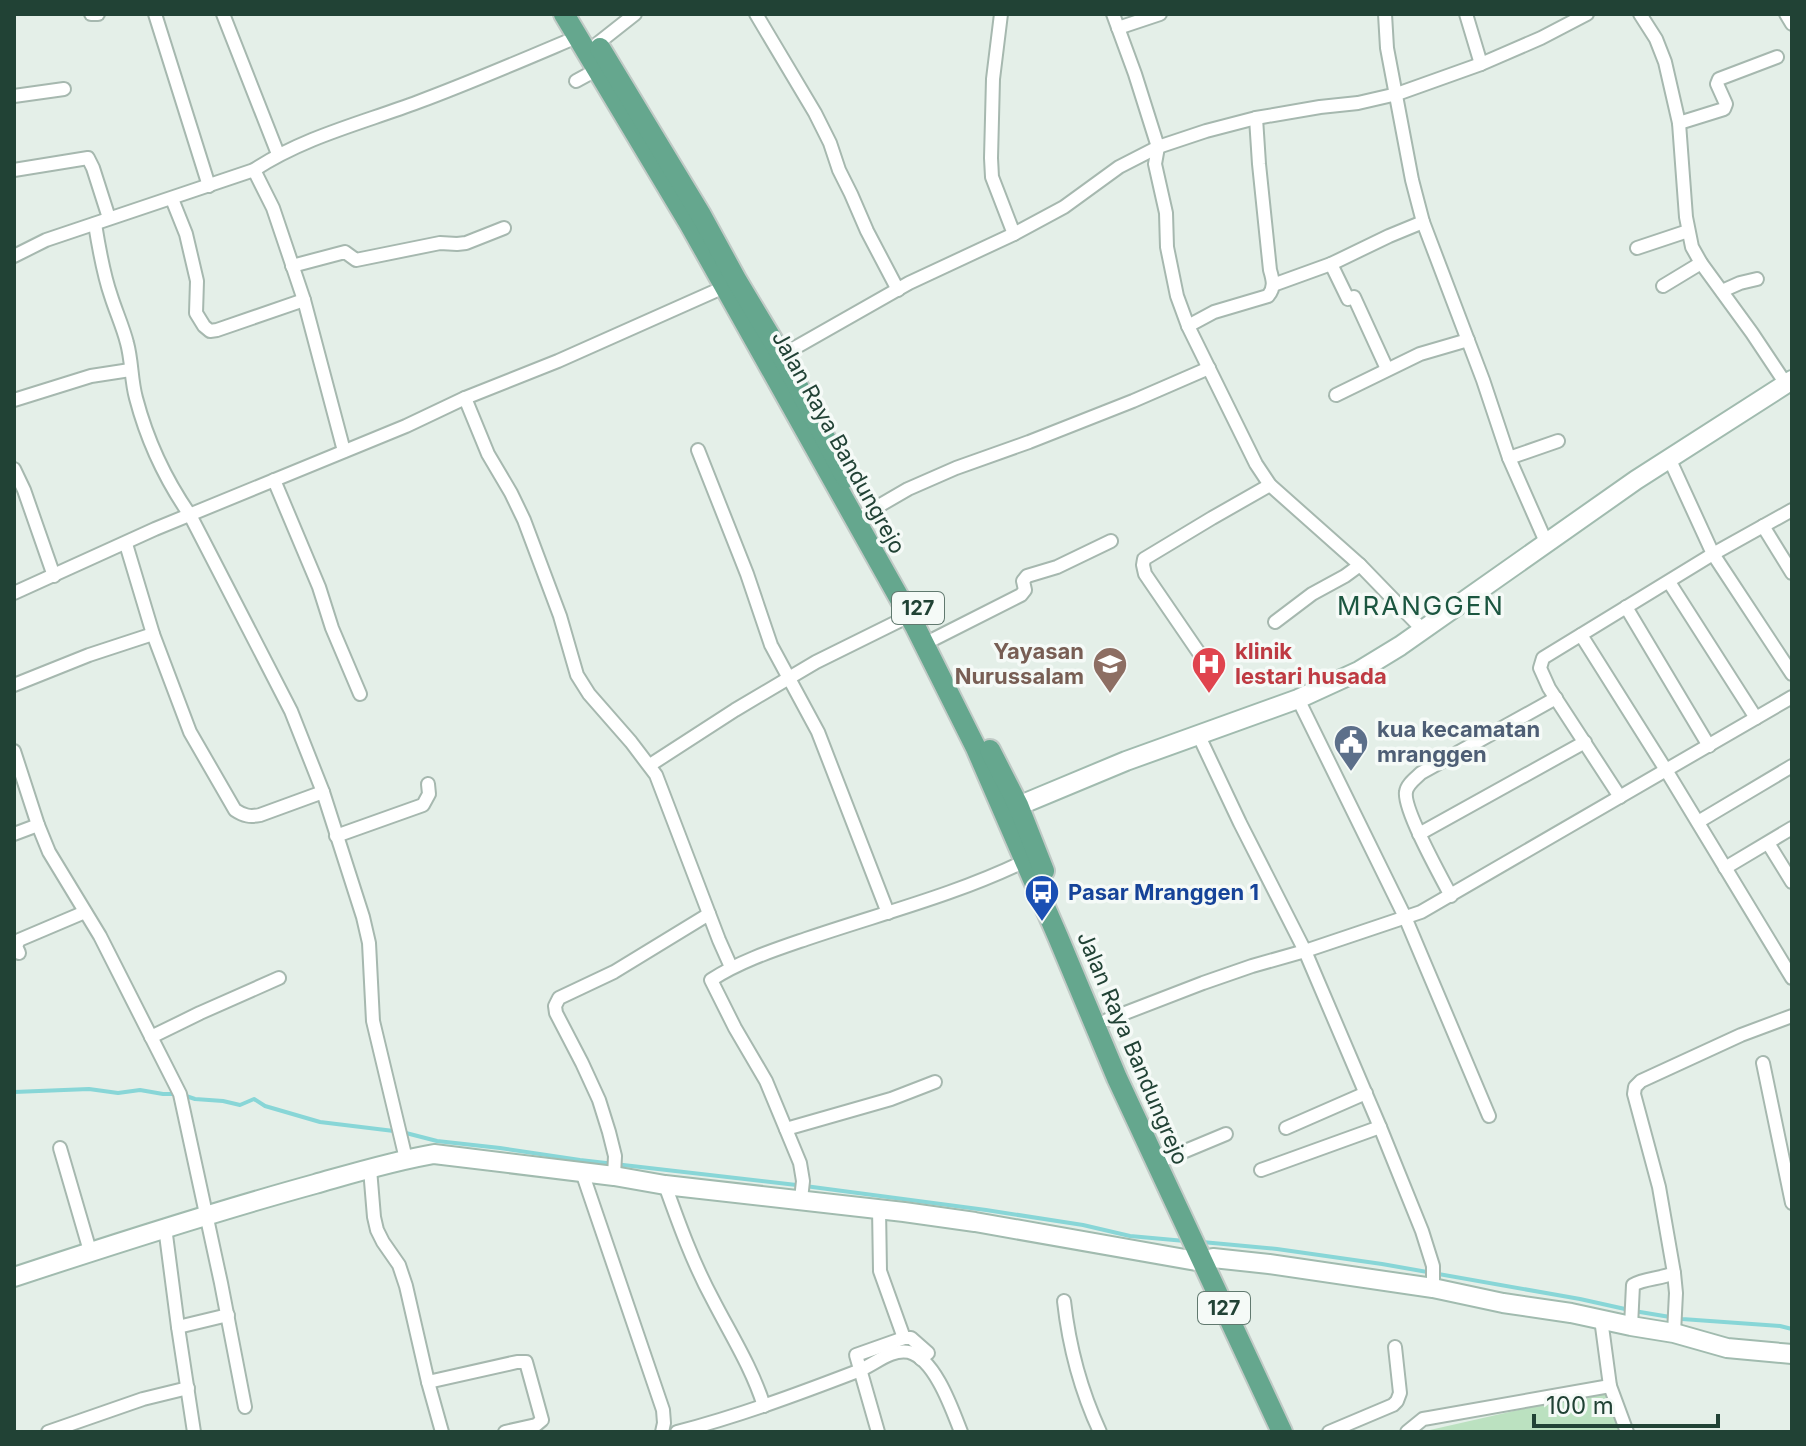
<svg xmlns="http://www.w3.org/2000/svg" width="1806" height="1446" viewBox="0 0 1806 1446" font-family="Inter,sans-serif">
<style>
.green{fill:#bbe1c0}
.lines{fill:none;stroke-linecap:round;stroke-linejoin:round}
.stream{stroke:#88d6d7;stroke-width:4}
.street-casing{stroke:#a6b8af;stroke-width:16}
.secondary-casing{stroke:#a1bbaf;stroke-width:22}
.primary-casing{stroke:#c1cac6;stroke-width:24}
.street{stroke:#fff;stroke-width:12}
.secondary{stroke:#fff;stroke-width:18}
.primary{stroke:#65a78e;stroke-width:20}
.labels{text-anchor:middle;stroke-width:7;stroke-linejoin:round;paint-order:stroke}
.shield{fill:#f5faf7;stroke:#61796f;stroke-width:2}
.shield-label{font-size:20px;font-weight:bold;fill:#214235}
.street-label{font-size:22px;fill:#214235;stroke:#f5faf7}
.education-label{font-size:22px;font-weight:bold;fill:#785e54;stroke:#f5faf7;text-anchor:end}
.health-label{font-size:22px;font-weight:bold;fill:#be3a42;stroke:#f5faf7;text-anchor:start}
.service-label{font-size:22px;font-weight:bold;fill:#4e5e75;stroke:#f5faf7;text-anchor:start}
.transit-label{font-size:22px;font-weight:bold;fill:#164399;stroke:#f5faf7;text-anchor:start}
.quarter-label{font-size:26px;letter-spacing:2px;fill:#1b5640;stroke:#f5faf7}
</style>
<rect width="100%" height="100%" fill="#e4efe8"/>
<!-- green -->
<polygon class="green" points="1607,1390 1620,1432 1421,1432"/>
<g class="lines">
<!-- stream -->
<g class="stream">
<polyline points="14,1092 89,1089 118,1093 140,1090 163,1094 180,1094 195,1099 223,1101 240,1105 254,1099 265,1106 320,1122 402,1132 437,1141 500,1148 580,1160 805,1186 986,1210 1083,1225 1130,1236 1185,1241"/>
<polyline points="1202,1242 1277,1249 1382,1264 1580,1299 1634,1311 1682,1319 1780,1326 1792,1329"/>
</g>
<!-- street casing -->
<g class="street-casing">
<g id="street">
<polyline points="91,14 98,14"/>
<polyline points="155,14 209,186"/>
<polyline points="223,14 278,154"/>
<polyline points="756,14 815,113 830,143 839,170 851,194 867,231 898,290"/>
<polyline points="1001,14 993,79 991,158 992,177 1014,234"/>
<polyline points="1113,14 1135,74 1158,147 1155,164 1166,213 1167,247 1177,296 1188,326 1256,464 1270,485 1360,565 1423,630"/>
<polyline points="1385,14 1387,48 1412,180 1423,222 1483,380 1509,458 1546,542"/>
<polyline points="1466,14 1481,64"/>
<polyline points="1640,14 1656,39 1665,62 1679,123 1686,217 1692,247 1701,263 1752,333 1786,384"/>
<polyline points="1786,14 1792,24"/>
<polyline points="1118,28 1160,14"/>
<polyline points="597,44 635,14"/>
<polyline points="576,81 598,69"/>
<polyline points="14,96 64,89"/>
<polyline points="1679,123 1724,109 1726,104 1717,84 1719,79 1777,57"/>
<polyline points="14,170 88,158 93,168 109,218"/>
<polyline points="254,170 273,208 304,300 344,451"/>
<polyline points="172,199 186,234 197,281 196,313 204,326 210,331 217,330 304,300"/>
<path d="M 95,224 C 99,249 103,273 111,296 C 116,312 123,327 127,343 C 132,361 131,380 136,398 C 147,440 165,479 190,515 L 291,711 L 323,792 L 363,917 L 369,943 L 373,1021 L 406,1159"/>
<polyline points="1637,248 1688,231"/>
<path d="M 14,256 L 46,240 L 254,170 C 304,137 362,123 418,102 C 472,82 525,59 577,37"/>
<polyline points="1331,264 1348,299 1354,297 1387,369"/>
<polyline points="292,266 345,252 356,260 440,243 457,244 466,243 504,228"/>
<polyline points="1273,285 1331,264 1389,236 1423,222"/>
<polyline points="1663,286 1701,263"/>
<polyline points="1722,291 1740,283 1757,279"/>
<path d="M 1188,326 L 1214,312 L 1268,296 C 1275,288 1273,280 1270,270 L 1259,164 L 1256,118"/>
<polyline points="777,358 909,283 1014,234 1064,207 1119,167 1158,147 1206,131 1256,118 1320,107 1358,103 1397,94 1481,64 1541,38 1587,14"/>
<polyline points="1336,395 1420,354 1468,340"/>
<polyline points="465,398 488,454 511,493 524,520 560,616 577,675 589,694 631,742 656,775 719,940 731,967"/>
<polyline points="14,400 91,376 130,370"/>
<polyline points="698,450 747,574 771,645 818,732 888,913"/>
<polyline points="1509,458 1558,441"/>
<polyline points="1669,458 1713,554 1792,674"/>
<polyline points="14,469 24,490 54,576"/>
<polyline points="274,480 319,587 332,628 360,694"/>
<polyline points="865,514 908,489 956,468 1029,442 1133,401 1209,368"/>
<polyline points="1763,526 1792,573"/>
<path d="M 126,544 L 153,634 L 190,732 L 235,810 C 244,816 250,817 260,815 L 323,792"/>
<polyline points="1669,582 1756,718"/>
<polyline points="14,593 155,529 406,426 465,398 558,361 731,284"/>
<polyline points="1626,607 1709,746"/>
<polyline points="1275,622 1312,594 1345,576 1360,565"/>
<polyline points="1581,635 1666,770 1792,978"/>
<polyline points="934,639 1021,595 1025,590 1023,581 1027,576 1057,567 1111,541"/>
<polyline points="1210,669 1145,574 1143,565 1144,559 1212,518 1270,485"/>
<polyline points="14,685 89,655 153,634"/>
<polyline points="1298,699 1405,917 1489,1116"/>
<polyline points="1198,734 1240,823 1305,951 1380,1127 1422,1231 1433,1266 1433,1288"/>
<polyline points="14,751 38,825 49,852 100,936 180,1094 221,1283 245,1407"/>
<polyline points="650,765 735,710 816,662 909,616"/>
<polyline points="1620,797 1549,688 1540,668 1543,658 1713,554 1792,510"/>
<polyline points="1698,822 1792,766"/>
<polyline points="14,834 38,825"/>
<polyline points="1419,834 1585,742"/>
<polyline points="336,836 423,805 429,794 428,784"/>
<polyline points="1768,843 1792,882"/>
<polyline points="1725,868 1792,828"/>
<path d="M 1451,896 C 1441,877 1403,809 1406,792 C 1407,784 1416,778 1421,773 L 1556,698"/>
<polyline points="19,953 16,946 19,940 85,912"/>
<polyline points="1107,1020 1203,983 1252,966 1305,951 1421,912 1792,697"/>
<polyline points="151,1037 200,1013 279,978"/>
<polyline points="1763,1063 1792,1203"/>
<polyline points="1286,1128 1366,1093"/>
<polyline points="786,1129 891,1099 935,1082"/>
<polyline points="60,1148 90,1251"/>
<polyline points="1166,1159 1226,1134"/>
<polyline points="370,1169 374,1217 377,1230 383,1242 399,1265 406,1286 428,1382 442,1432"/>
<polyline points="1261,1170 1380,1127"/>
<polyline points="582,1172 663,1410 664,1423 662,1432"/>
<polyline points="614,1176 615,1156 609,1132 599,1100 582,1063 556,1013 555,1006 559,998 614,972 709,914"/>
<path d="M 665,1185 C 679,1224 693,1263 713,1300 C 731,1335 752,1368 764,1406"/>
<path d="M 801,1199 L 803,1181 L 800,1163 L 766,1081 L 735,1028 L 711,980 C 740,961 774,950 806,939 C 879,914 955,895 1025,861"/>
<polyline points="879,1208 880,1271 904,1338"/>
<polyline points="165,1227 178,1327 194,1432"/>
<polyline points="1674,1273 1676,1293 1674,1333"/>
<path d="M 1064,1301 C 1069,1346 1081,1391 1100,1432"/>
<polyline points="1601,1319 1610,1386 1627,1432"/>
<path d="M 1631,1326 L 1633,1285 C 1644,1278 1661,1279 1674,1273 L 1659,1187 L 1634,1094 L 1635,1087 L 1641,1081 L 1741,1035 L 1792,1016"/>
<polyline points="178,1327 228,1315"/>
<polyline points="428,1382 517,1362 526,1362 542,1420 536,1425 505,1432"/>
<polyline points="48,1432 143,1399 188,1388"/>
<path d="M 677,1432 C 739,1416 798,1394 858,1371 C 874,1365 891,1348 909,1352 C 935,1359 952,1409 961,1432"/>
<polyline points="878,1432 856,1355 904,1338 911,1338 928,1353 921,1359"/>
<polyline points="1329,1432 1393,1405 1397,1401 1400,1393 1395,1347"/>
<polyline points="1407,1432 1423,1419 1429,1418 1610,1386"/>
</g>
</g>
<!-- secondary casing -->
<g class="secondary-casing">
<g id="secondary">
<polyline points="1006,811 1126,761 1298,699 1359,671 1400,646 1636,480 1792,380"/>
<polyline points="1213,1258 1269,1264 1433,1288 1503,1303 1571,1313 1631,1326 1674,1333 1727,1348 1792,1354"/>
<path d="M 14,1277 C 114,1244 213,1212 315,1184 C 354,1173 393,1161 434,1154 L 614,1176 L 665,1185 L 904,1212 L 975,1222 L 1202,1262"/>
</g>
</g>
<!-- primary casing -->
<g class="primary-casing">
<g id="primary">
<polyline points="564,14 689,223 915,626 976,748 1058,937 1117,1078 1282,1432"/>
<polyline points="600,48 701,215 737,281 782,356 846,478"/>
<polyline points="990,750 1018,805 1044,871"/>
</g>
</g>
<!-- street -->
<use href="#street" class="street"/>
<!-- secondary -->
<use href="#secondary" class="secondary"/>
<!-- primary -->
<use href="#primary" class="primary"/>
</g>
<!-- icons -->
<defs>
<g id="school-pin" transform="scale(1.8)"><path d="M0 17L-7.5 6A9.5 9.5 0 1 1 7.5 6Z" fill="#8d6e63" stroke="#f5faf7"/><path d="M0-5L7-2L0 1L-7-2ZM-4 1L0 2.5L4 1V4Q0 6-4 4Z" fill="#fff"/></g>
<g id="hospital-pin" transform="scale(1.8)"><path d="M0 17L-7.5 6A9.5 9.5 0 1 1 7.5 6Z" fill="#e0444e" stroke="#f5faf7"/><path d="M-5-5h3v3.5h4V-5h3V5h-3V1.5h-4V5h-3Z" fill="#fff"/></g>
<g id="civic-pin" transform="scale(1.8)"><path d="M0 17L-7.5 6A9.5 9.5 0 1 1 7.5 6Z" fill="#5c6f8a" stroke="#f5faf7"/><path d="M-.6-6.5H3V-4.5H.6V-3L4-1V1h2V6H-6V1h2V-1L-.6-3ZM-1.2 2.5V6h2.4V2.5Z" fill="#fff"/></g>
<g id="bus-pin" transform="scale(1.8)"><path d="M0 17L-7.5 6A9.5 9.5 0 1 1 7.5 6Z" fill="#1a4fb4" stroke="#f5faf7"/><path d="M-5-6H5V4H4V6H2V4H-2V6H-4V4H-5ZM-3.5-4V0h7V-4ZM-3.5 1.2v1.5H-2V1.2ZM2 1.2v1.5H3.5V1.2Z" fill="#fff"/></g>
</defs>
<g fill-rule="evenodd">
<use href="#school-pin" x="1110" y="664"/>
<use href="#hospital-pin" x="1209" y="664"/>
<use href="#civic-pin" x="1351" y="742"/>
<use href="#bus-pin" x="1042" y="892"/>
</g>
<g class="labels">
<!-- shield labels -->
<g class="shield">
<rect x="892" y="592" width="52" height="32" rx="6"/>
<rect x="1198" y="1292" width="52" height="32" rx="6"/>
</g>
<g class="shield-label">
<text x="918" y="615">127</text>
<text x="1224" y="1315">127</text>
</g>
<!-- street labels -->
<g class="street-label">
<text transform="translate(839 442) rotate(61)" y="8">Jalan Raya Bandungrejo</text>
<text transform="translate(1133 1048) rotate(67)" y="8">Jalan Raya Bandungrejo</text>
</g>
<!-- education labels -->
<g class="education-label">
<text x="1084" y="659">Yayasan<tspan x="1084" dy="25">Nurussalam</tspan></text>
</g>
<!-- health labels -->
<g class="health-label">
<text x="1235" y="659">klinik<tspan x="1235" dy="25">lestari husada</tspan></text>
</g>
<!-- service labels -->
<g class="service-label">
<text x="1377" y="737">kua kecamatan<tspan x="1377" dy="25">mranggen</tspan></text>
</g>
<!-- transit labels -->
<g class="transit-label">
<text x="1068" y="900">Pasar Mranggen 1</text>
</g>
<!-- quarter labels -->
<g class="quarter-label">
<text x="1421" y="615">MRANGGEN</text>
</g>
</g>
<!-- border -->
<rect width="1806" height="1446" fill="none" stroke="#214235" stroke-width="32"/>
<!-- scale -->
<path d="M1534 1414v12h184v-12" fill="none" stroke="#214235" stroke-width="4"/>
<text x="1546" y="1414" font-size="24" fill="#214235" stroke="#f5faf7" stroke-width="6" paint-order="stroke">100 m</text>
</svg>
